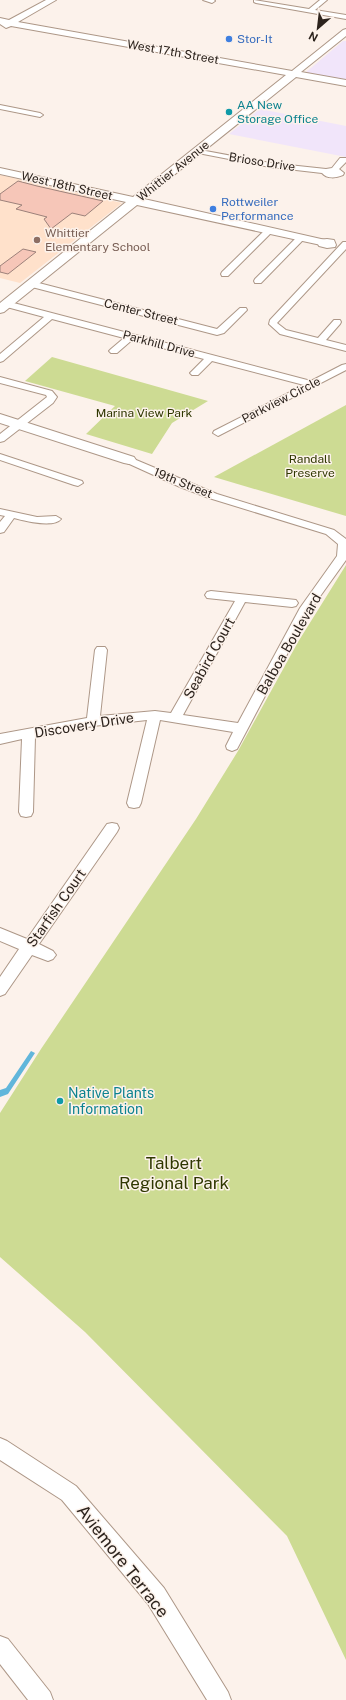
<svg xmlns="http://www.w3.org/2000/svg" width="346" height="1700" viewBox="0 0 346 1700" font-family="'Public Sans',sans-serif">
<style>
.commercial{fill:#f1e5fa}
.built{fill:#ffe1cb}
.green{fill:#cddb93}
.water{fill:#61b6db}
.building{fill:#f6c6b8;stroke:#9c817a}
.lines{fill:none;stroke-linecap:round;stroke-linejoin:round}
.street-casing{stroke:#ad9787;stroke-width:2}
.secondary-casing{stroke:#ad9787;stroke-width:2}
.street{fill:#fff;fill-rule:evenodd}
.secondary{fill:#fff;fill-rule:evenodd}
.shop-dot{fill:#3f7fe0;stroke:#fcf2eb;stroke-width:1.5}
.culture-dot{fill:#0f9aa8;stroke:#fcf2eb;stroke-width:1.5}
.education-dot{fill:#8d6e63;stroke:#fcf2eb;stroke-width:1.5}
.labels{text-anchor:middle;stroke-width:3;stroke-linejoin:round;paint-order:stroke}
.far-shop-label{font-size:12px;fill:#366cbe;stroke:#fcf2eb;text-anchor:start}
.far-street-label{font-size:12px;fill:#2c231d;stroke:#fcf2eb}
.far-culture-label{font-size:12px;fill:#0d838f;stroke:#fcf2eb;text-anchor:start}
.far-education-label{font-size:12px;fill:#785e54;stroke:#fcf2eb;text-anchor:start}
.far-park-label{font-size:12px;fill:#2f3700;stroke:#fcf2eb}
.street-label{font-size:14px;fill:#2c231d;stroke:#fcf2eb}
.culture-label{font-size:14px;fill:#0d838f;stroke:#fcf2eb;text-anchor:start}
.near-park-label{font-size:17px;fill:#2f3700;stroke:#fcf2eb}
.near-street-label{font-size:17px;fill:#2c231d;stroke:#fcf2eb}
</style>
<rect width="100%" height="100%" fill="#fcf2eb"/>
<!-- commercial -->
<g class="commercial">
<polygon points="343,41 346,41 346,80 305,73"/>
<polygon points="260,109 346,126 346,157 229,134"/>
</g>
<!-- built -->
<polygon class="built" points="0,175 122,203 20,283 0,278"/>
<!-- green -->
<g class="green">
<polygon points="52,357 208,401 172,423 152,454 86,434 115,406 25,381"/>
<polygon points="346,405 346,516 214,477"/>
<polygon points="346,565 346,1660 287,1536 85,1332 0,1257 0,1113 41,1049 196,819 238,751 298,642"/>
</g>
<!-- water -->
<polygon class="water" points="31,1051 35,1053 8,1094 0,1097 0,1090 6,1088"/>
<!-- building -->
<g class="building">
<polygon points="18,181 37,186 103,201 85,216 72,213 51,229 44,219 47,217 16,209 22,205 0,200 0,194"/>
<polygon points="23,249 36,252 8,274 0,272 0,266"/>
</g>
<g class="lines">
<!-- street casing -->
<g class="street-casing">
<g id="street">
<polygon points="203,0 214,0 215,1 212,3"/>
<polygon points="254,0 309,9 320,0 327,0 315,10 346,15 346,19 256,3 254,2"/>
<polygon points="0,105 40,113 43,115 40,117 0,109"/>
<path d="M 195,149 L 270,163 L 326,169 L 332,168 L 340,158 L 346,158 L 346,162 L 339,169 L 344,173 L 343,175 C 336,178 327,179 322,173 L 270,167 L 198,153 L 195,153 Z"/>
<polygon points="266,229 269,229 273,231 228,276 222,276 221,274 222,272"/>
<polygon points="298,236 301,236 305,238 261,283 255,283 254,281 255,279"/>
<polygon points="327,239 334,240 336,245 335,247 327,248 319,246 317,242 318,240"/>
<polygon points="343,242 346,242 346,249 277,323 286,330 318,338 334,320 340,320 341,322 340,324 326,340 346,345 346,351 280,334 269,324 270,320"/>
<polygon points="31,281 217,329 240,308 246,308 247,310 224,333 217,335 28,286 27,284 28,282"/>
<polygon points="6,301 311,381 342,365 346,364 346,370 218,436 213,433 214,431 304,385 212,361 198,375 192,375 190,373 204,359 132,340 117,353 111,353 109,351 111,349 124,338 52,319 3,361 0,362 0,354 44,317 3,306 2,304"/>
<polygon points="0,377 52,391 57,397 53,403 4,441 0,442 0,434 47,397 46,395 0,383"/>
<polygon points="0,454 82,481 83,483 78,486 74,485 0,460"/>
<polygon points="129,457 217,494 334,530 346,539 346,560 311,609 237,749 232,751 227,749 226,746 233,732 160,720 141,803 139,807 134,808 129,807 127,803 147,720 93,726 35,737 33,812 31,816 26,817 21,816 19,812 22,739 0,744 0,734 87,718 95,650 97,647 105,647 107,650 100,716 155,711 171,713 235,601 207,598 205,595 207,592 211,591 296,600 298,603 296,606 292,607 245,602 183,715 238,723 300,608 337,556 338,544 326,534 209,498 180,487 125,462 124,460 125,458"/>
<path d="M 0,509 L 37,517 L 56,516 L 61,519 C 54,528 25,521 14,518 L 4,532 L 0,533 L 0,522 L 5,516 L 0,515 Z"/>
<polygon points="112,823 117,824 119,828 117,832 39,944 53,951 56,955 53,959 48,961 32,955 5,994 0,996 0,977 19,949 0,941 0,928 27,939 107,824"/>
<polygon points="0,1438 7,1441 76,1486 164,1588 228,1692 231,1700 207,1700 148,1604 62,1500 0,1460"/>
<polygon points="0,1636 8,1639 50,1692 53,1700 28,1700 0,1664"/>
</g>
</g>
<!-- secondary casing -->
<g class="secondary-casing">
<g id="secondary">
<polygon points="46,0 56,0 18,22 292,71 343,30 346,29 346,36 301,72 346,80 346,86 296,77 144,199 321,239 325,240 327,242 325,244 321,245 137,205 4,312 0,313 0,303 126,202 0,174 0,168 133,197 286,75 11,26 6,28 0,24 0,18 9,20"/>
<polygon points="0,414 134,457 136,460 134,463 129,464 124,463 0,423"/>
</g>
</g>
<!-- street -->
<use href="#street" class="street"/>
<!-- secondary -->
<use href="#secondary" class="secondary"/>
</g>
<!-- markers -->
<g class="shop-dot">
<circle cx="229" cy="39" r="4"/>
<circle cx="213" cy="209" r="4"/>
</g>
<g class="culture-dot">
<circle cx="229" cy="112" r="4"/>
<circle cx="60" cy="1101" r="4"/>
</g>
<circle class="education-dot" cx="37" cy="240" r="4"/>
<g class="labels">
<!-- far-shop labels -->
<g class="far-shop-label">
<text x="237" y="43">Stor-It</text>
<text x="221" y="206">Rottweiler<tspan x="221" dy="14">Performance</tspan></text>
</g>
<!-- far-street labels -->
<g class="far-street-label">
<text transform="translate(173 52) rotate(10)" y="4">West 17th Street</text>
<text transform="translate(262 162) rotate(9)" y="4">Brioso Drive</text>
<text transform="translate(173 171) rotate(-39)" y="4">Whittier Avenue</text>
<text transform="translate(67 186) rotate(13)" y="4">West 18th Street</text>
<text transform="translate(141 312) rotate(14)" y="4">Center Street</text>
<text transform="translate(159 344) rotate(15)" y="4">Parkhill Drive</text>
<text transform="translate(281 400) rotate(-27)" y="4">Parkview Circle</text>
<text transform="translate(183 483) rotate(22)" y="4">19th Street</text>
</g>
<!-- far-culture labels -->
<g class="far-culture-label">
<text x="237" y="109">AA New<tspan x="237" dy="14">Storage Office</tspan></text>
</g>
<!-- far-education labels -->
<g class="far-education-label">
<text x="45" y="237">Whittier<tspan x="45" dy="14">Elementary School</tspan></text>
</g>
<!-- far-park labels -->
<g class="far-park-label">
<text x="144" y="417">Marina View Park</text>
<text x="310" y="463">Randall<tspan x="310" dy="14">Preserve</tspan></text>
</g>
<!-- street labels -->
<g class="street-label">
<text transform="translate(289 644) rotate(-60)" y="5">Balboa Boulevard</text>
<text transform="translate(209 658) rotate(-61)" y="5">Seabird Court</text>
<text transform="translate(84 725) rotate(-9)" y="5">Discovery Drive</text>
<text transform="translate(56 908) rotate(-55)" y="5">Starfish Court</text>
</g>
<!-- culture labels -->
<g class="culture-label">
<text x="68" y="1098">Native Plants<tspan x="68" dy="16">Information</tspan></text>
</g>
<!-- near-park labels -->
<g class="near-park-label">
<text x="174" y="1169">Talbert<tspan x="174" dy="20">Regional Park</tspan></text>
</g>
<!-- near-street labels -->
<g class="near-street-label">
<text transform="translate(123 1561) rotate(52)" y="6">Aviemore Terrace</text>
</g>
</g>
<!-- north arrow -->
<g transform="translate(318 28) rotate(208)" stroke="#fcf2eb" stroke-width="3" paint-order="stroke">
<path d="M0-3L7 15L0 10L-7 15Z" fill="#2c231d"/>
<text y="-6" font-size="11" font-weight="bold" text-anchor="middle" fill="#2c231d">N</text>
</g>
</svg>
